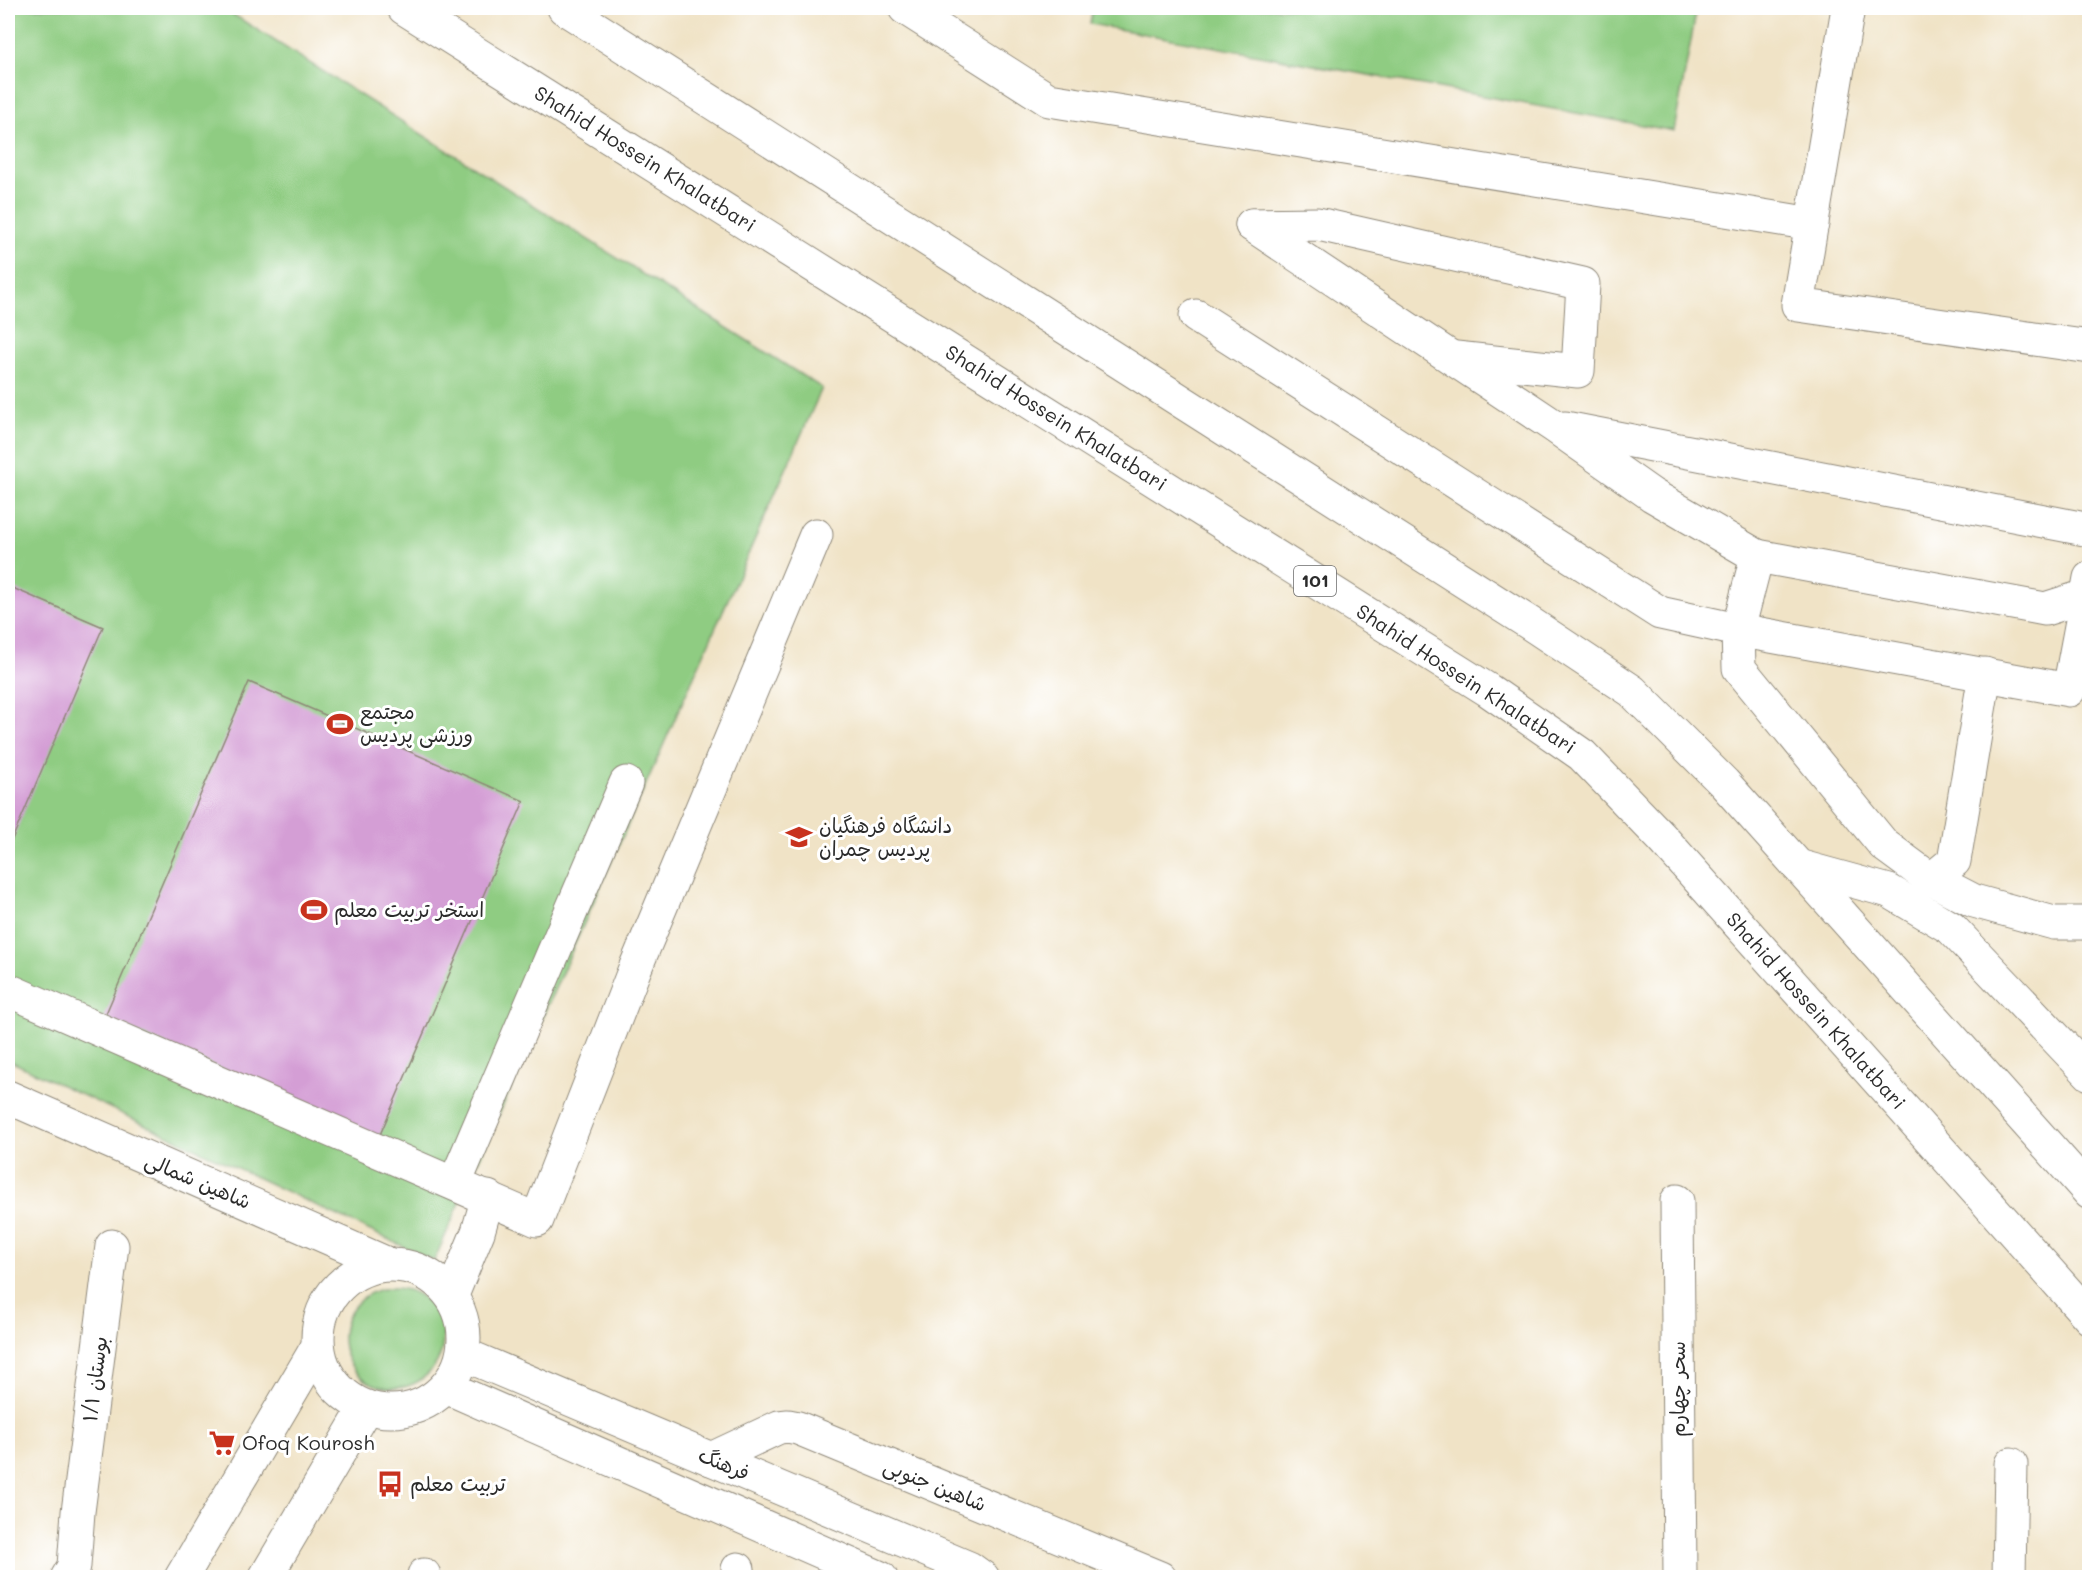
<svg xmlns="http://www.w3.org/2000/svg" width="2097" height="1585" viewBox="0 0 2097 1585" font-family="Mali,'Playpen Sans Arabic',sans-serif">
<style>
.green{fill:#8fcc82;stroke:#5d7c56;stroke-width:1.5}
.building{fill:#d49ed5}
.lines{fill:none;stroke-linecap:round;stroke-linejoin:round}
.minor-casing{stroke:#8e8778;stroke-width:35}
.major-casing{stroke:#8e8778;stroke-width:35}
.highway-casing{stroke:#8e8778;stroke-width:35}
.minor{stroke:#fff;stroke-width:33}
.major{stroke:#fff;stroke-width:33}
.highway{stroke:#fff;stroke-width:33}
.labels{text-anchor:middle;stroke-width:6;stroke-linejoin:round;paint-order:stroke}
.shield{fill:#fff;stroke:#6b6b6b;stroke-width:1.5}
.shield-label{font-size:18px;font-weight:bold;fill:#2b2b2b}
.street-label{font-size:20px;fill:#2b2b2b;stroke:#fff}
.poi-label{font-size:20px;fill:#2b2b2b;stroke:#fff;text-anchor:start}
</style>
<rect width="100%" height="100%" fill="#fff"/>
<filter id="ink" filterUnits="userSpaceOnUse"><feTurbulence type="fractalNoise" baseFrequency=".0167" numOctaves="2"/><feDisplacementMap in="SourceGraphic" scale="12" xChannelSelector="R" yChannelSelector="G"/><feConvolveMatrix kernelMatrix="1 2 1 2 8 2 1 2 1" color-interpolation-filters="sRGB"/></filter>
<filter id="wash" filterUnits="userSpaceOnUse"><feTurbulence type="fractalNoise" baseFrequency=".008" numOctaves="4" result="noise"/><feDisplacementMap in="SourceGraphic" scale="24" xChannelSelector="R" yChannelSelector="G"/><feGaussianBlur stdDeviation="1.35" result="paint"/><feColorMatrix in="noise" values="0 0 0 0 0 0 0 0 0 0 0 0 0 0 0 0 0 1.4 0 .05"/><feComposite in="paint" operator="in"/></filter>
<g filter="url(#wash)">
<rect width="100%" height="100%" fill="#f0e3c6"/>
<!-- green -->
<g class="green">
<polygon points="8,8 223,8 822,388 434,1261 8,1060"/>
<polygon points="1093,8 1697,8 1674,131 1090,24"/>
<circle cx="393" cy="1338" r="50"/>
</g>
<g id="blocks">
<!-- building -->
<g class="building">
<polygon points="8,586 103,627 8,849"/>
<polygon points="249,682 524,801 379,1137 104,1018"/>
</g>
</g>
</g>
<g filter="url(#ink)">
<use href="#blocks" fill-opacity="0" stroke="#8e8778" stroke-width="1.5"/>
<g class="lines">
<!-- minor casing -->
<g class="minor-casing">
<g id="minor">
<polyline points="905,8 1049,100 1812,224"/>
<polyline points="1848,8 1798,305 2090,347"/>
<polyline points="1252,225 1554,426 1652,495 1757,556 1738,630 2069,690 2090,578"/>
<polyline points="1252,225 1318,224 1583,284 1578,371 1456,358"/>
<polyline points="1196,316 1660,613 1738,630 1739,668 1884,845 1926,876 1974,901 2054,923 2090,923"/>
<polyline points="1565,428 2090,530"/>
<polyline points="1757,556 2045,609 2086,596"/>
<polyline points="1798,866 1889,891 1951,928 2090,1074"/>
<polyline points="1932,879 1954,861 1985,674"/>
<polyline points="8,990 537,1220 634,971 816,535"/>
<polyline points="8,1097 388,1264"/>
<polyline points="455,1183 626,783"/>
<polyline points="1677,1201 1680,1578"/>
<polyline points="452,1295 478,1232 488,1197"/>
<polyline points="711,1459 779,1427 788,1426 798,1428 1160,1578"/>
<polyline points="738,1569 739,1578"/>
<polyline points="424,1575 424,1578"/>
<polyline points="67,1578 74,1566 78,1512 112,1246"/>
<polyline points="2009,1578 2011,1464"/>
</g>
</g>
<!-- major casing -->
<g class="major-casing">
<g id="major">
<circle cx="391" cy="1338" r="73"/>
<polyline points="463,1354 969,1568 983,1578"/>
<polyline points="446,1387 881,1578"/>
<polyline points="181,1578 318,1346"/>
<polyline points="265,1578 366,1407"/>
</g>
</g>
<!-- highway casing -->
<g class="highway-casing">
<g id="highway">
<polyline points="404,8 1488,690 1582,755 1662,838 2090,1318"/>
<polyline points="564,8 1531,624 1632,691 1724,783 2090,1193"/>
</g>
</g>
<!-- minor -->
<use href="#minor" class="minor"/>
<!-- major -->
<use href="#major" class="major"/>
<!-- highway -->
<use href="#highway" class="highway"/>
</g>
</g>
<!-- icons -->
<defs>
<g id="stadium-bare" transform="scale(2.07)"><path d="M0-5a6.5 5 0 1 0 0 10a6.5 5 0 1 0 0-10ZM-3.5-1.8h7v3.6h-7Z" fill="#c8321e" stroke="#fff" stroke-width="2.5" paint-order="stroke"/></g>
<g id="university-bare" transform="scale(2.07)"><path d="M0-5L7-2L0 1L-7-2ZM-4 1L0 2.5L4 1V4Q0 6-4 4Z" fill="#c8321e" stroke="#fff" stroke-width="2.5" paint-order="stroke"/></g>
<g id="supermarket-bare" transform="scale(2.07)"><path d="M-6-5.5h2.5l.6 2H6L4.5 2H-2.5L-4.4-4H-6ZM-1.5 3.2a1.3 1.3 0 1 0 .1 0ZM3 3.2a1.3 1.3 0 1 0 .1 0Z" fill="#c8321e" stroke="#fff" stroke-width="2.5" paint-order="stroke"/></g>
<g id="bus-bare" transform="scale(2.07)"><path d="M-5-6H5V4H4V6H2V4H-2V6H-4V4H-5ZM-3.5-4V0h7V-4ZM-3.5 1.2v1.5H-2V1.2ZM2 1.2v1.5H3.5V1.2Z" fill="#c8321e" stroke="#fff" stroke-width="2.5" paint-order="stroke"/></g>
</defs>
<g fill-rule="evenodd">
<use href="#stadium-bare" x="340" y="724"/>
<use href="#university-bare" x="799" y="837"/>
<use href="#stadium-bare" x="314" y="910"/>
<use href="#supermarket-bare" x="222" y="1443"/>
<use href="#bus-bare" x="390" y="1484"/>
</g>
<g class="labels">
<!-- shield labels -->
<rect class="shield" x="1294" y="566" width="42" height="30" rx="4.5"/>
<g class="shield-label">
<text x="1315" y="587">101</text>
</g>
<!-- street labels -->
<g class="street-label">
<text transform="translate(645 159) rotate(32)" y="7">Shahid Hossein Khalatbari</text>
<text transform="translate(1056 418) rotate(32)" y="7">Shahid Hossein Khalatbari</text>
<text transform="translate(1466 679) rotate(33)" y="7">Shahid Hossein Khalatbari</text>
<text transform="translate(1816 1011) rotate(48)" y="7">Shahid Hossein Khalatbari</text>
<text transform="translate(198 1181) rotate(23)" y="7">شاهین شمالی</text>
<text transform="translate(95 1379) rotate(-83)" y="7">بوستان ۱/۱</text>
<text transform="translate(1678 1389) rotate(-90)" y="7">سحر چهارم</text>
<text transform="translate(724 1464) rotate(23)" y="7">فرهنگ</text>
<text transform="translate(935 1485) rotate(22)" y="7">شاهین جنوبی</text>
</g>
<!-- poi labels -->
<g class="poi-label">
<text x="360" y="719">مجتمع<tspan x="360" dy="23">ورزشی پردیس</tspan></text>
<text x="819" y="833">دانشگاه فرهنگیان<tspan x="819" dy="23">پردیس چمران</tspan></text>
<text x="334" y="917">استخر تربیت معلم</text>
<text x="242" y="1450">Ofoq Kourosh</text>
<text x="410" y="1491">تربیت معلم</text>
</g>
</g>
<!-- margin -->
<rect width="2097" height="1585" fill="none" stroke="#fff" stroke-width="30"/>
</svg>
